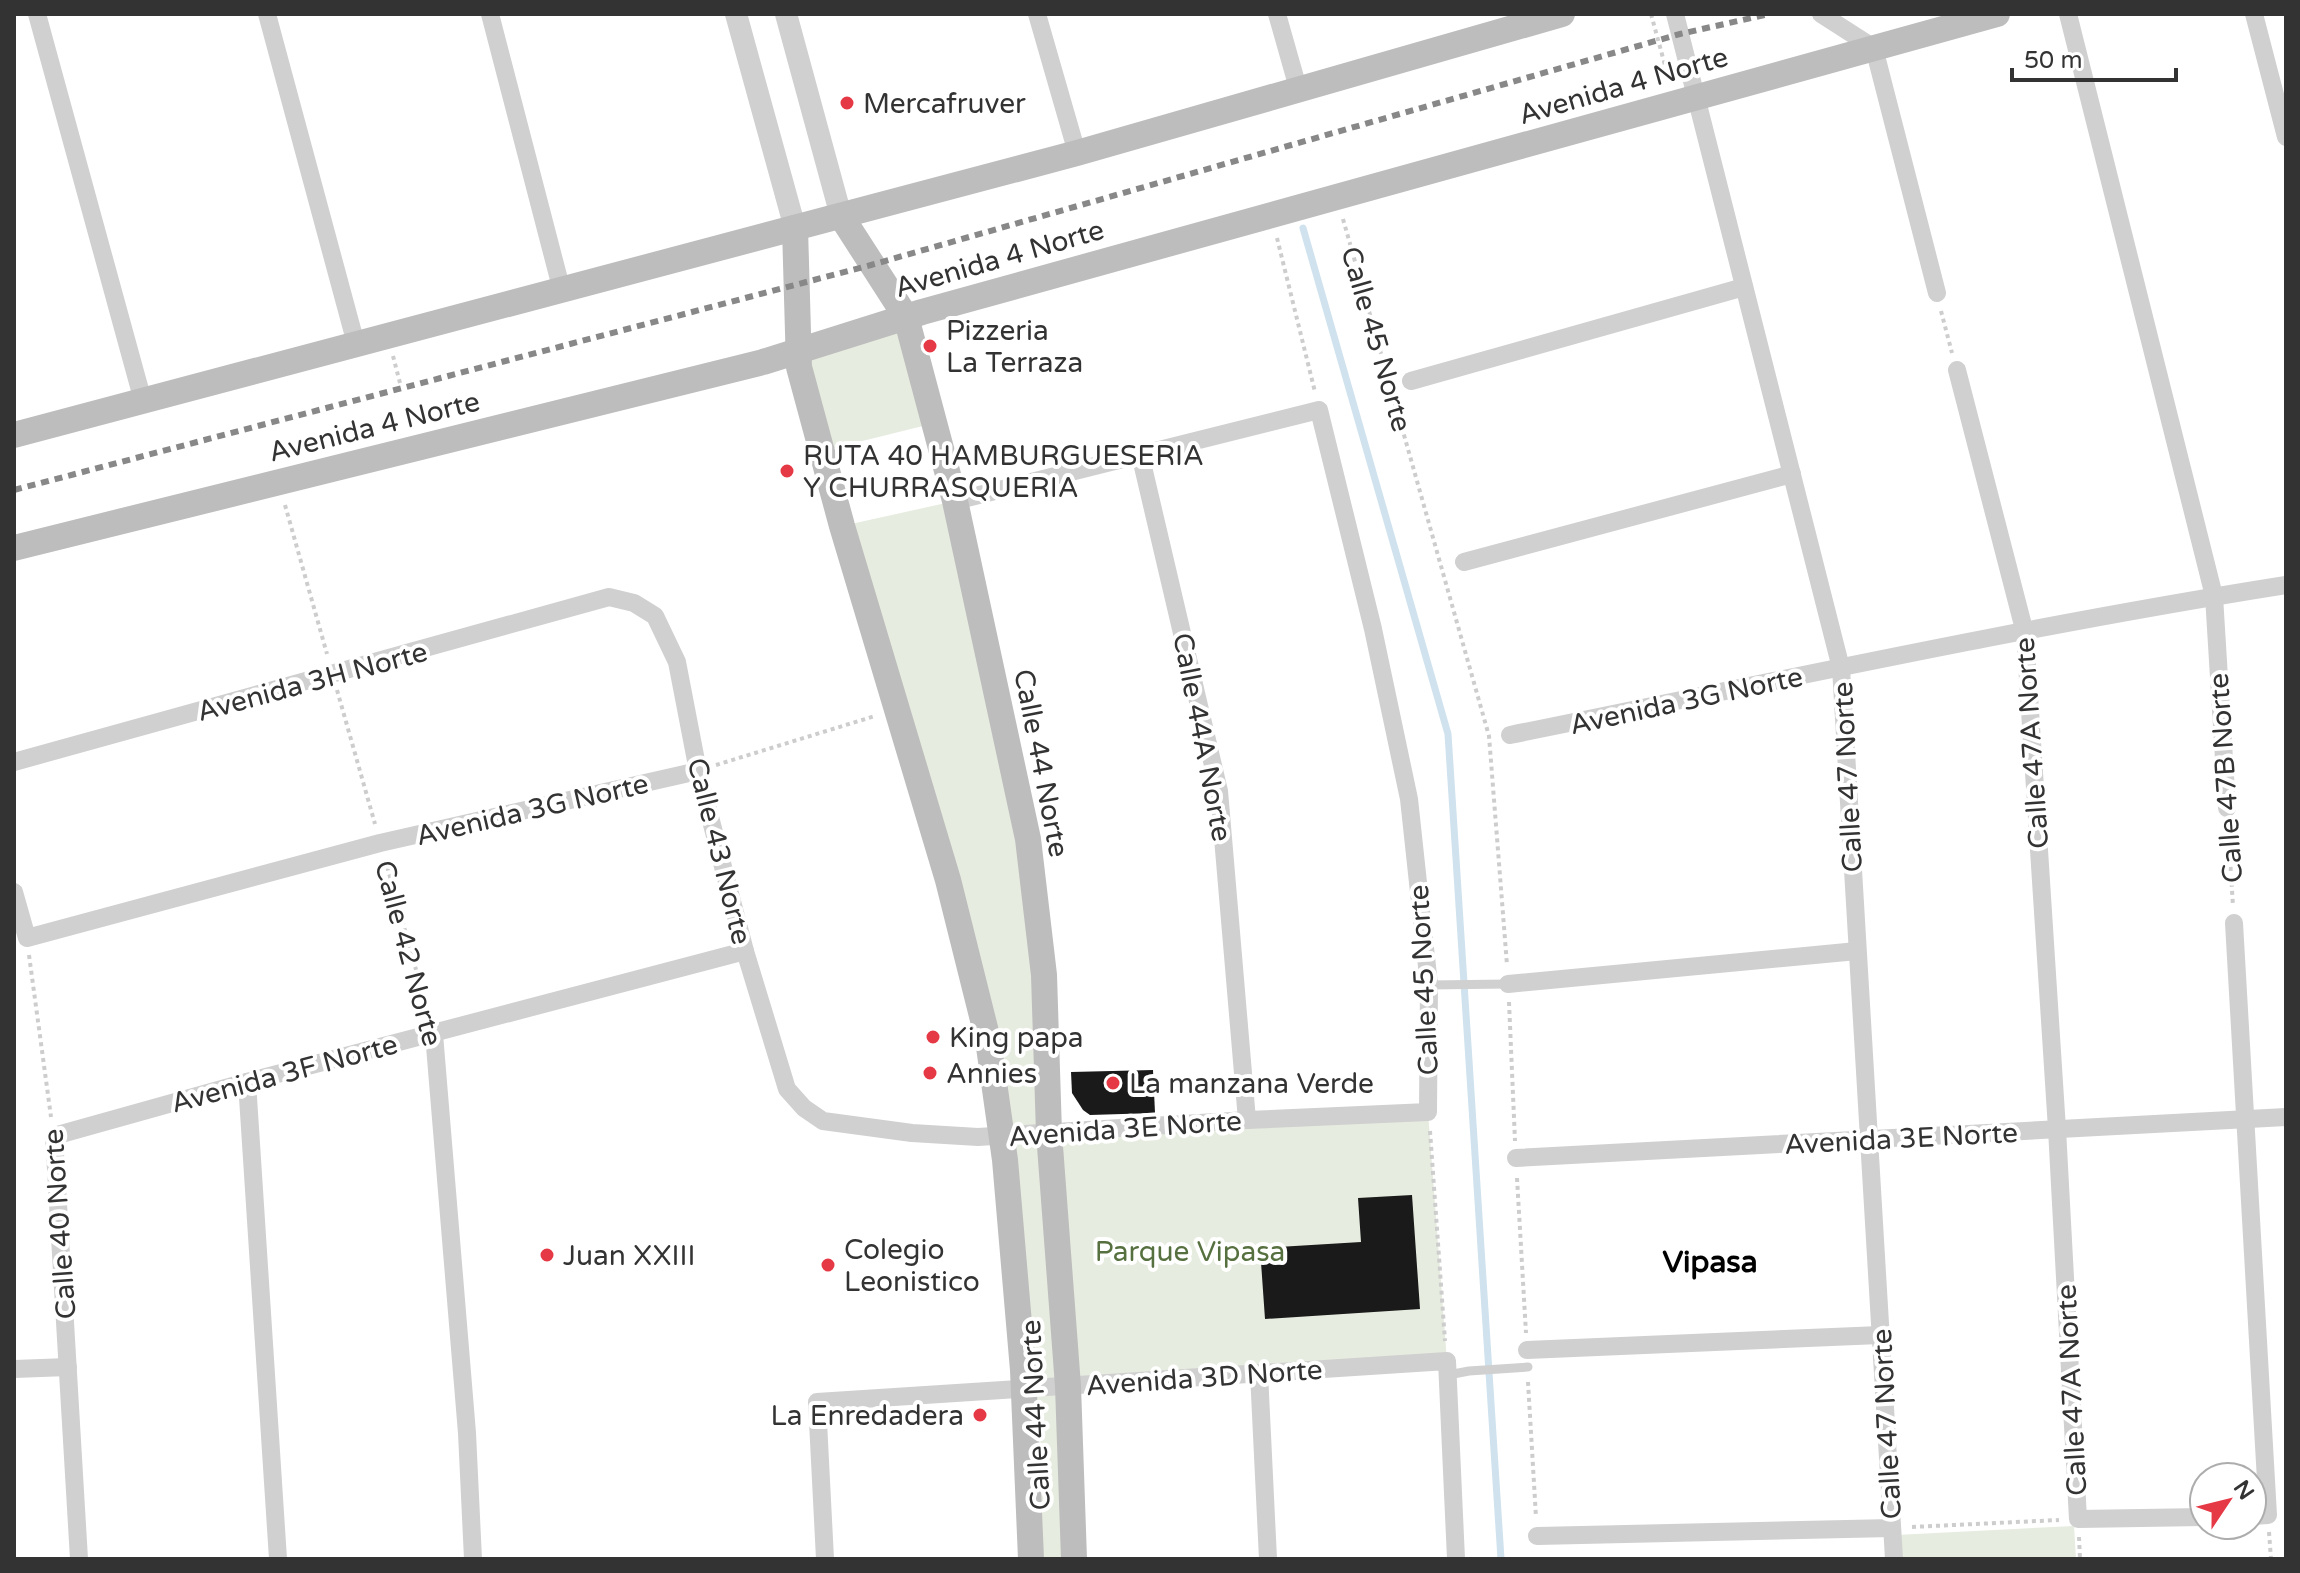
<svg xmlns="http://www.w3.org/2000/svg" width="2300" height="1573" viewBox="0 0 2300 1573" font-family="'Varela Round',sans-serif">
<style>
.green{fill:#e6ecdf}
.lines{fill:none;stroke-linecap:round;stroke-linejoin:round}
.stream{stroke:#cfe2ee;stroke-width:7}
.building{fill:#1a1a1a}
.path{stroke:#cdcdcd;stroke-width:4;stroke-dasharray:4 4;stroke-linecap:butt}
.service{stroke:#d0d0d0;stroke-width:9}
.minor{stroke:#d0d0d0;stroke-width:18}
.tertiary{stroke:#d0d0d0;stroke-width:22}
.secondary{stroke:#bdbdbd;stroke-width:26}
.rail{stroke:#888;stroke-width:6;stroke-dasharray:8 6;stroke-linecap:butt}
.poi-dot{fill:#e63946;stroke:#fff;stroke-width:3}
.labels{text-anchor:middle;stroke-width:8;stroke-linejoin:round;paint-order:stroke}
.street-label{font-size:28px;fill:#333;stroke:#fff}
.poi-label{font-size:28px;fill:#333;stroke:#fff;text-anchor:start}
.park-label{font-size:28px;fill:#56703f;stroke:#fff}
.neighbourhood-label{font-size:30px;font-weight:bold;fill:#000;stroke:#fff}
</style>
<rect width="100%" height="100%" fill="#fff"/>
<!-- green -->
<g class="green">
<polygon points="906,317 935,423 822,451 799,352"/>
<polygon points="955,501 1028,839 1049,1133 1428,1112 1447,1361 1068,1386 1074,1559 1031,1559 1000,1113 842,526"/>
<polygon points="2074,1526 2076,1559 1897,1559 1896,1535"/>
</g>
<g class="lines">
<!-- stream -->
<polyline class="stream" points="1303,228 1448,734 1501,1559"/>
</g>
<!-- building -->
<g class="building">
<polygon points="1153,1070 1155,1113 1090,1115 1083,1110 1072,1093 1071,1072"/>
<polygon points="1412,1195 1420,1309 1265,1319 1260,1248 1361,1242 1358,1198"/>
</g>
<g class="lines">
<!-- path -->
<g class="path">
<polyline points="1651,14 1669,80"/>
<polyline points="1343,219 1489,736 1507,965"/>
<polyline points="1277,238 1315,392"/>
<polyline points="1941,311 1952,353"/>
<polyline points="393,356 401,387"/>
<polyline points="285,505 327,654"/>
<polyline points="337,690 375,824"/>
<polyline points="716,765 875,716"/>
<polyline points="2228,827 2233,906"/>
<polyline points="385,859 429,1016"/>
<polyline points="29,955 51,1117"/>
<polyline points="1509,1002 1515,1141"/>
<polyline points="1430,1131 1445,1341"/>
<polyline points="1517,1178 1526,1333"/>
<polyline points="1528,1382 1536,1517"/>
<polyline points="1912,1527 2059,1520"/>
<polyline points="2269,1532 2271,1559"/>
<polyline points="2079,1537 2080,1559"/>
</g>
<!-- service -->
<g class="service">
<polyline points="1429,985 1508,984"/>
<polyline points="1448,1375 1469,1371 1528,1367"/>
</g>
<!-- minor -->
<g class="minor">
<polyline points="37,14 143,401"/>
<polyline points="267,14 356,344"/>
<polyline points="490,14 562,291"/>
<polyline points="1037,14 1077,153"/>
<polyline points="1277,14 1298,88"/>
<polyline points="1675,14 1841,668 1894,1559"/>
<polyline points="1821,14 1874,48 1937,293"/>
<polyline points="2068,14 2214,596 2227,808"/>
<polyline points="2254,14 2286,137"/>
<polyline points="1957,370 2025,633 2057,1129 2078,1519 2204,1517"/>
<polyline points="1411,381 1744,287"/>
<polyline points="1140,454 1219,791 1247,1120"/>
<polyline points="1464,562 1792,474"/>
<path d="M 1510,735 C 1768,683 2026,626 2286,585"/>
<polyline points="14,762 609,597 634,603 655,616 677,662 698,771 745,951 787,1089 804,1108 823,1121 912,1133 978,1137 1247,1120 1428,1112 1429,985 1409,799 1373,629 1319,410 955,501"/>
<polyline points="14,892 27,938 380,843 698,771"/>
<polyline points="2234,923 2268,1515 2252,1516"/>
<polyline points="1508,984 1857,951"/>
<polyline points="434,1034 467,1433 473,1559"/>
<polyline points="247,1082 278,1559"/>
<polyline points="1516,1158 2286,1117"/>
<polyline points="1527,1350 1880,1335"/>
<polyline points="14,1369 68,1367"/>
<polyline points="1259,1373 1268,1559"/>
<polyline points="1537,1536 1892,1528"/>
<polyline points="79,1559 54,1136 247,1082 745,951"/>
<polyline points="825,1559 817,1402 1447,1361 1456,1559"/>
</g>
<!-- tertiary -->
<g class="tertiary">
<polyline points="736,14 795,228"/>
<polyline points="786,14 841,216"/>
</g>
<!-- secondary -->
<g class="secondary">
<polyline points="841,216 906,317 955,501 1028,839 1044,975 1049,1133 1068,1386 1074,1559"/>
<polyline points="795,228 799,367 842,526 948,880 988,1040 1005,1160 1023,1370 1031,1559"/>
<polyline points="14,435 1077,153 1562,14"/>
<polyline points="14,548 763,362 922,312 1997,14"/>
</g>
<!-- rail -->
<polyline class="rail" points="14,490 871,265 1680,34 1769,14"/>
</g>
<!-- markers -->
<g class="poi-dot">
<circle cx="847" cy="103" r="8"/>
<circle cx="930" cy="346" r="8"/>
<circle cx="787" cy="471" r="8"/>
<circle cx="933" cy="1037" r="8"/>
<circle cx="930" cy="1073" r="8"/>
<circle cx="1113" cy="1083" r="8"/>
<circle cx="547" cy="1255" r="8"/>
<circle cx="828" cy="1265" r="8"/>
<circle cx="980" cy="1415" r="8"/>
</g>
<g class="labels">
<!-- street labels -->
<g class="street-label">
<text transform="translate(1623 85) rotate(-16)" y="10">Avenida 4 Norte</text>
<text transform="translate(999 258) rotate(-16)" y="10">Avenida 4 Norte</text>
<text transform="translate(1377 339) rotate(74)" y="10">Calle 45 Norte</text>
<text transform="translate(374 426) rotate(-14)" y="10">Avenida 4 Norte</text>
<text transform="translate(312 681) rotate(-15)" y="10">Avenida 3H Norte</text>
<text transform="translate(1686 700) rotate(-12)" y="10">Avenida 3G Norte</text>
<text transform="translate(1203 737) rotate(79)" y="10">Calle 44A Norte</text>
<text transform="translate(2031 743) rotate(-94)" y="10">Calle 47A Norte</text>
<text transform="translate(1042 763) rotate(79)" y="10">Calle 44 Norte</text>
<text transform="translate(1847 777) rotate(-93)" y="10">Calle 47 Norte</text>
<text transform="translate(2225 778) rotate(-94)" y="10">Calle 47B Norte</text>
<text transform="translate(532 809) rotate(-13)" y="10">Avenida 3G Norte</text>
<text transform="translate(720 851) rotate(76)" y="10">Calle 43 Norte</text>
<text transform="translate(409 953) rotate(75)" y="10">Calle 42 Norte</text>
<text transform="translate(1423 980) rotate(-93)" y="10">Calle 45 Norte</text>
<text transform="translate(284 1073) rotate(-15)" y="10">Avenida 3F Norte</text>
<text transform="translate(1125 1128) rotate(-4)" y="10">Avenida 3E Norte</text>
<text transform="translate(1901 1138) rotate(-3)" y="10">Avenida 3E Norte</text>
<text transform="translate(59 1224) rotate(-94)" y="10">Calle 40 Norte</text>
<text transform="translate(1204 1377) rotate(-4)" y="10">Avenida 3D Norte</text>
<text transform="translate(2071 1390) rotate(-93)" y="10">Calle 47A Norte</text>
<text transform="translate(1035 1415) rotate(-93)" y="10">Calle 44 Norte</text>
<text transform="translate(1886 1424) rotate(-93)" y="10">Calle 47 Norte</text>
</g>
<!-- poi labels -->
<g class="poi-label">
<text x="863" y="113">Mercafruver</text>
<text x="946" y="340">Pizzeria<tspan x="946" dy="32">La Terraza</tspan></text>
<text x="803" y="465">RUTA 40 HAMBURGUESERIA<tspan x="803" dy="32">Y CHURRASQUERIA</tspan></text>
<text x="949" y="1047">King papa</text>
<text x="946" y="1083">Annies</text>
<text x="1129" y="1093">La manzana Verde</text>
<text x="844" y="1259">Colegio<tspan x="844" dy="32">Leonistico</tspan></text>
<text x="563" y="1265">Juan XXIII</text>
<text x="964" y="1425" text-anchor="end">La Enredadera</text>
</g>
<!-- park labels -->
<g class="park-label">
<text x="1190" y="1261">Parque Vipasa</text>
</g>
<!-- neighbourhood labels -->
<g class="neighbourhood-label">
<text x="1710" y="1272">Vipasa</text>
</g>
</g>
<!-- border -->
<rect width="2300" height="1573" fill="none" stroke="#333333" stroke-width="32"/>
<!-- north arrow -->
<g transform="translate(2228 1501) rotate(55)"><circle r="38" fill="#ffffff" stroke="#adadad" stroke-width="2"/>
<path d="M0-6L14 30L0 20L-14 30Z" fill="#e63946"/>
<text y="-12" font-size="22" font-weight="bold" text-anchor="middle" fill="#333333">N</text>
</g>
<!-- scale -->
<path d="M2012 68v12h164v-12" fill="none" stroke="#333333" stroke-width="4"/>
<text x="2024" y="68" font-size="24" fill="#333333" stroke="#ffffff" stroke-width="6" paint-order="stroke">50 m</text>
</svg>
